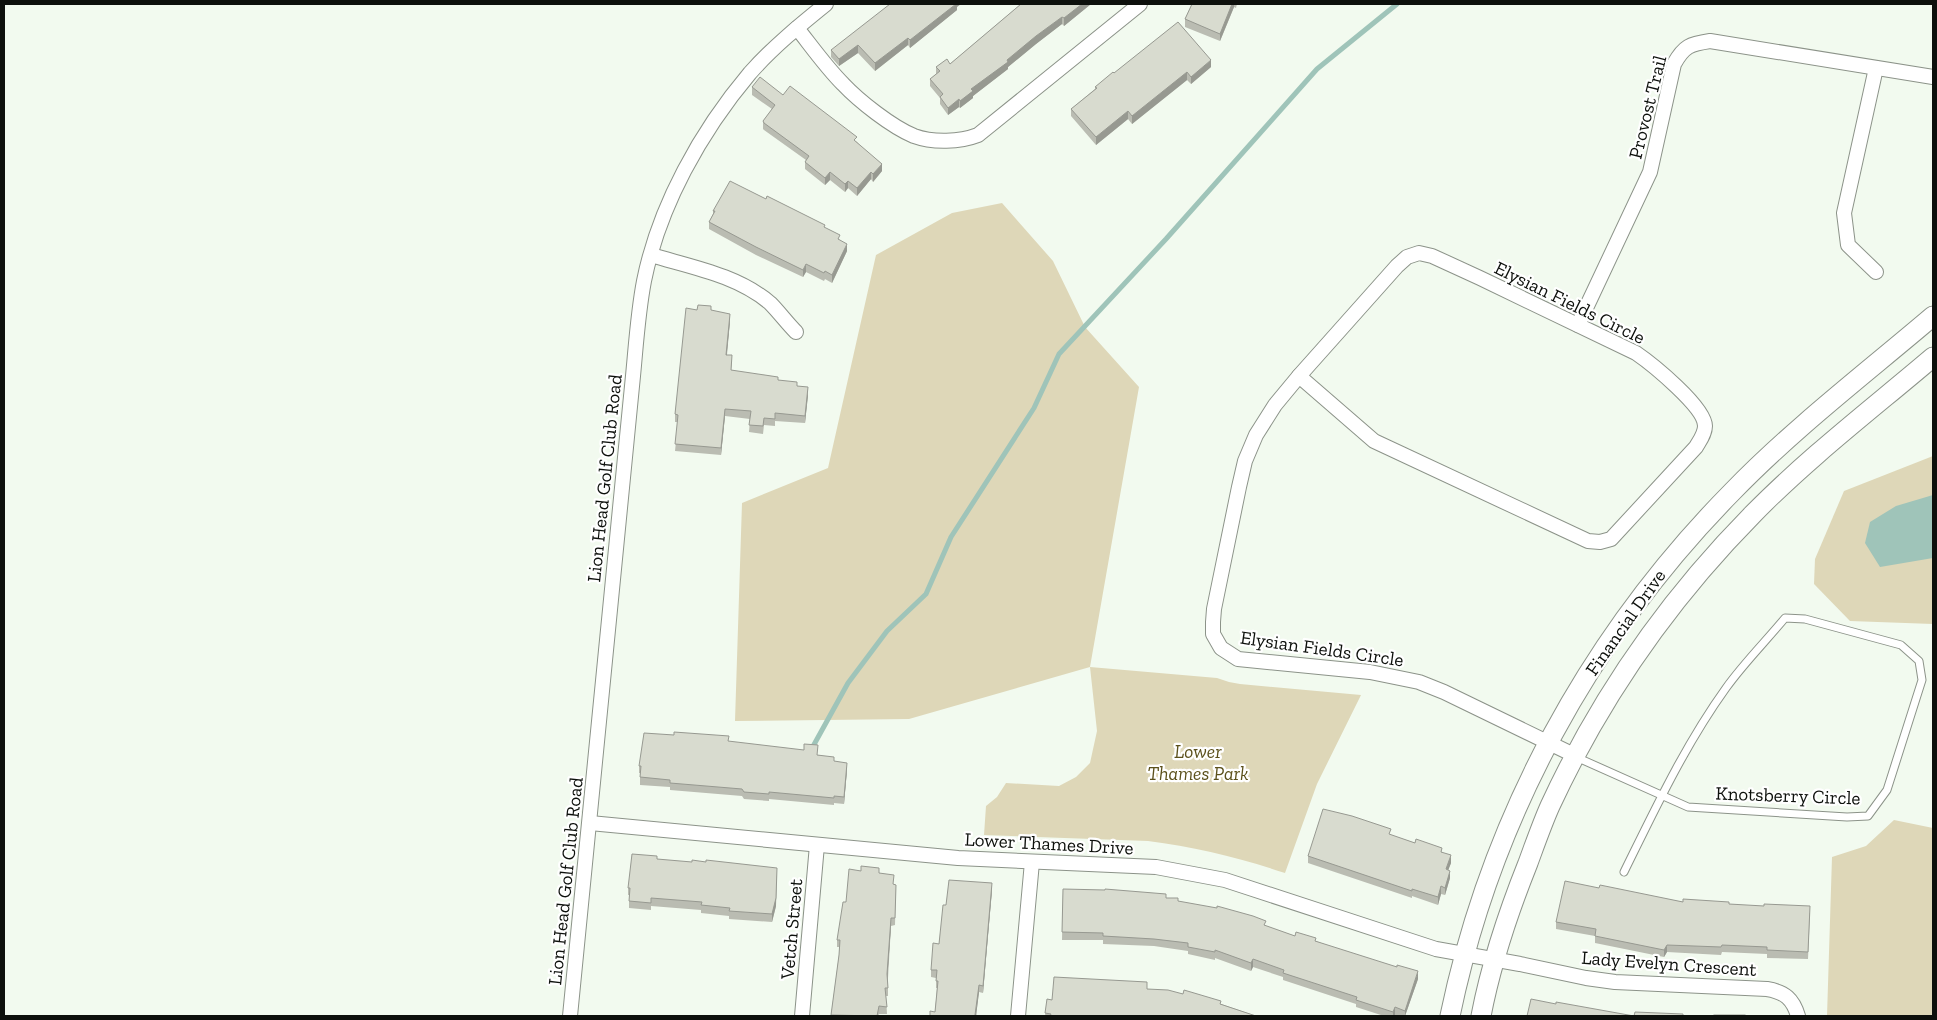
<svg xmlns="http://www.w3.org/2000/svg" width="1937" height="1020" viewBox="0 0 1937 1020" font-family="'Zilla Slab',serif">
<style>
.green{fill:#ded7b8}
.water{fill:#9fc4b9}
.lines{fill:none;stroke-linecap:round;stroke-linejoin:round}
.stream{stroke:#9fc4b9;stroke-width:5}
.lane-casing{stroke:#8c9389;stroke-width:9}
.street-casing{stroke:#8c9389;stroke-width:16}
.secondary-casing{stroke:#8c9389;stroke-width:21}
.lane{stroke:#fff;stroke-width:7}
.street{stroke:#fff;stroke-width:14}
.secondary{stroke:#fff;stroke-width:19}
.wall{fill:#babcb2}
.shaded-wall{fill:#979991}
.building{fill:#d8dbcf;stroke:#979991}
.labels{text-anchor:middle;stroke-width:4.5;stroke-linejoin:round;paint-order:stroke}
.street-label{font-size:19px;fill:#0d100c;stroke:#fff}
.park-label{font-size:19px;font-style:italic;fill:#5b501b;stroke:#fff}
</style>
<rect width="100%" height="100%" fill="#f2faef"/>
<!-- green -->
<g class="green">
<path d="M 1002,203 L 1053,261 L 1085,327 L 1139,387 L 1090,667 L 1217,678 L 1229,682 L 1240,684 L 1361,695 L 1317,784 L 1285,873 C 1240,858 1195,847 1148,841 L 984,835 L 986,806 L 997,797 L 1006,783 L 1059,786 L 1076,777 L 1090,763 L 1097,731 L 1090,667 L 909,719 L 735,721 L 742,503 L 828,468 L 876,255 L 952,213 Z"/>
<polygon points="1933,456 1933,624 1850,621 1814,584 1815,559 1844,491"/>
<polygon points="1894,820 1933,828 1933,1016 1827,1016 1832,857 1866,846"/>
</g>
<!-- water -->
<polygon class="water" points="1933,495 1933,558 1880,567 1865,543 1870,522 1896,506"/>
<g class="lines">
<!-- stream -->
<polyline class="stream" points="811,750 848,683 887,631 926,594 951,537 1034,408 1059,354 1166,239 1317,69 1397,4"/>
<!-- lane casing -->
<g class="lane-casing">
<path id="lane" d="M 1576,757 L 1688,807 L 1847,817 L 1868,816 L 1887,790 L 1922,680 L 1919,661 L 1901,645 L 1805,619 L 1785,618 C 1766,641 1743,664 1726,688 C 1685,745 1655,809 1624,872"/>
</g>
<!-- street casing -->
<g class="street-casing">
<g id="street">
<path d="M 797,28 C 812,47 826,67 843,84 C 859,101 892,127 914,136 C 933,143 960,142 978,135 L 1140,4"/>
<polyline points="1876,68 1844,213 1848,245 1876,272"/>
<path d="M 1419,253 L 1432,256 L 1480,278 L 1636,353 C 1652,364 1705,407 1705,426 C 1705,434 1700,440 1696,447 L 1611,539 L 1600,542 L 1588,541 L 1374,441 L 1299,376 L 1397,266 L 1407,257 Z"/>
<path d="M 651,255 C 691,267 737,275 770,303 C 779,312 787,323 796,332"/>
<path d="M 1578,325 L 1650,172 L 1674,64 C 1684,46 1690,44 1710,41 L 1933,77"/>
<polyline points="1299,376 1275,405 1256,435 1245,461 1239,487 1214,609 1213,622 1213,634 1221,648 1238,659 1370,672 1419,682 1444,692 1576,756"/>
<path d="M 590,823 L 958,858 L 1156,867 L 1225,880 L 1436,949 L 1520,964 L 1586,978 L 1615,982 L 1767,989 C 1785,992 1793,999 1798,1016"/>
<path d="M 570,1016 L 633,376 C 636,345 638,312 644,281 C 659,206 701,131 750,73 C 773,47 800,25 826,4"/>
<polyline points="802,1016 817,845"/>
<polyline points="1018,1016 1032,862"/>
</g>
</g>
<!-- secondary casing -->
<g class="secondary-casing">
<g id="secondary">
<path d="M 1450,1016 C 1491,818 1590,636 1732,492 C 1794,428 1866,373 1933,316"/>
<path d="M 1481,1016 C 1491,964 1508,913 1528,863 C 1535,844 1542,824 1550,806 C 1600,698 1670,598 1753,514 C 1809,457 1873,408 1933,357"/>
</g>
</g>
<!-- lane -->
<use href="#lane" class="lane"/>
<!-- street -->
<use href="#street" class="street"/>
<!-- secondary -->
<use href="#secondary" class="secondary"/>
</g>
<!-- wall -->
<g class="wall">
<polygon points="1021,4 1091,4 1064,26 1062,24 1036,44 1008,67 1008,69 973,96 973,98 960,108 959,107 948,115 940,104 940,98 930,86 930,79 936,74 936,67 950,64"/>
<polygon points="1192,4 1237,4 1236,8 1234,7 1220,41 1185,27 1185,19"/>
<polygon points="957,7 957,10 910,48 908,45 875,71 858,53 839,66 831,57 831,50"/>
<polygon points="1211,67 1191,84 1187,80 1132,124 1128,119 1096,145 1071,116 1071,109 1095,89 1095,87 1114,73"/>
<polygon points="752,87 783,95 857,142 882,171 873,182 871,179 857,196 848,188 845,192 830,180 825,185 805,169 805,162 806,160 764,130 763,129 763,121 772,109 752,95"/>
<polygon points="766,199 825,228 840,240 847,251 832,283 825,279 824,281 806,272 803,277 756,255 709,229 709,222 713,214 713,211"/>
<polygon points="697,310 711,310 730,321 727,355 732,363 731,370 778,380 797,386 808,395 805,423 775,421 775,426 764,425 763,434 749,432 750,419 725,416 721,455 675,451 678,422 675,422 675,414"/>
<polygon points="729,742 818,755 834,761 847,770 844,804 834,803 834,805 769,799 769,801 744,799 742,796 670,790 670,787 640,785 640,773 639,773 639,766"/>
<polygon points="1391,835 1442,852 1451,863 1448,870 1450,878 1445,895 1441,894 1438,905 1412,896 1412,898 1308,863 1308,856"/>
<polygon points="657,859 776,906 772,922 729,919 729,916 701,913 701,910 651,906 651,910 629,908 629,895 628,895 628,888"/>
<polygon points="861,871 879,873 893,884 896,885 895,925 891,926 888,978 888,996 886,996 887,1014 879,1014 878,1016 831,1016 839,955 840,947 837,947 837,940"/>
<polygon points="1599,888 1683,902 1729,904 1810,913 1808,959 1767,958 1767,954 1722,952 1721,955 1667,952 1664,957 1595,943 1595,936 1556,929 1556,922"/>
<polygon points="1063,889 1166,898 1266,926 1295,936 1316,941 1418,979 1405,1016 1399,1016 1395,1015 1394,1016 1384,1016 1356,1007 1356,1004 1283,980 1283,977 1253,967 1251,971 1215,958 1215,960 1188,954 1188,951 1154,946 1103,944 1103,940 1062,940"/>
<polygon points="992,890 983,993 979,992 976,1016 935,1012 937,988 936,988 936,978 931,977 931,970 939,944 946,905"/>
<polygon points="1147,989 1221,1004 1256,1016 1045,1016 1047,999 1052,1000"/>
</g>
<!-- shaded-wall -->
<g class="shaded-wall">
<polygon points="956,4 961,4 957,7 957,10 910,48 910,40"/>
<polygon points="1082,4 1091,4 1064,26 1064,18"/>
<polygon points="1232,4 1234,4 1234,7 1220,41 1220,34"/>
<polygon points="1062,17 1062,24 1036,44 1008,67 1008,69 973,96 973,98 960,108 960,101 971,89 1036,36"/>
<polygon points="908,38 908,45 875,71 875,63"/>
<polygon points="858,45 858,53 839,66 839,59"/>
<polygon points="1211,60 1211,67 1191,84 1191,77"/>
<polygon points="1187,72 1187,80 1132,124 1132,116"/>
<polygon points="959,99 959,107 948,115 948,108"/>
<polygon points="1128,111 1128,119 1096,145 1096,137"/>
<polygon points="882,164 882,171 873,182 873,174"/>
<polygon points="830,172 830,180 825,185 825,178"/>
<polygon points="871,172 871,179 857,196 857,188"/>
<polygon points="848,181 848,188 845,192 845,184"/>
<polygon points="847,244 847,251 832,283 832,275"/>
<polygon points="806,264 806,272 803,277 803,270"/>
<polygon points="730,314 730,321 726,362 726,355"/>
<polygon points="808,387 808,395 805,423 805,416"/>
<polygon points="725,409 725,416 721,455 721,448"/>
<polygon points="847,763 847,770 844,804 844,797"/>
<polygon points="1451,855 1451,863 1446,876 1446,869"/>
<polygon points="777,868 776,906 772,922 772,914"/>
<polygon points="1450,871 1450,878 1445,895 1445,888"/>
<polygon points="992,883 992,890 983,993 983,986"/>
<polygon points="1441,886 1441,894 1438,905 1438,897"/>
<polygon points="891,918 891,926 887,982 887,974"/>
<polygon points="1667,945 1667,952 1664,957 1664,950"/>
<polygon points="1253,959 1253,967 1251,971 1251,963"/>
<polygon points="1418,971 1418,979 1405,1016 1405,1011"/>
<polygon points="979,985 979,992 976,1016 975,1016"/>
<polygon points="1395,1007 1395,1015 1394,1016 1393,1016 1393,1012"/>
</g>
<!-- building -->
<g class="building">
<polygon points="890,4 956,4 910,40 908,38 875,63 858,45 839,59 831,50"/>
<polygon points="1021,4 1082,4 1064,18 1062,17 1036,36 1007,60 1008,62 971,89 973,91 960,101 959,99 948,108 940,97 943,94 930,79 940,71 936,67 947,59 950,64"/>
<polygon points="1192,4 1232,4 1220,34 1185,19"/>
<polygon points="1178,22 1211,60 1191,77 1187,72 1132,116 1128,111 1096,137 1071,109 1097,88 1095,87 1113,72 1114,73"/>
<polygon points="760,77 783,95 790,86 857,137 854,140 882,164 873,174 871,172 857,188 848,181 845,184 830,172 825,178 805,162 809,156 764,123 763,121 775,105 752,87"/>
<polygon points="730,181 766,199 767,196 825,225 824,227 840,235 838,239 847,244 832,275 825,271 824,273 806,264 803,270 756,247 709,222 715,211 713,211"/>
<polygon points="698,305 711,306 711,310 730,314 726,355 732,355 731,370 778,377 778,380 797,382 797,386 808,387 805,416 775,413 775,419 764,418 763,426 749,425 751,411 725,409 721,448 675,444 678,415 675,414 686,308 697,310"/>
<polygon points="674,732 729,736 728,741 804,750 804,744 818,745 817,755 834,757 834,761 847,763 844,797 834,796 834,798 769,792 769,794 744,792 742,789 670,783 670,780 640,777 641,766 639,766 644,733 674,735"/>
<polygon points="1323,809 1352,816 1391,829 1389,834 1415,843 1416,839 1442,848 1441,852 1451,855 1446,869 1450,871 1445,888 1441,886 1438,897 1412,889 1412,891 1308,856"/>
<polygon points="632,854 657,856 657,859 692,862 692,860 706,862 706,860 777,868 776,898 772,914 729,911 730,908 701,905 702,902 651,898 651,903 629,901 630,888 628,888"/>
<polygon points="861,866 879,868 879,873 894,875 893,884 896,885 895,918 891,918 887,974 888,988 885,988 887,1007 879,1006 877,1016 831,1015 839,955 840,940 837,940 843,902 846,902 849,869 861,871"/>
<polygon points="949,880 992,883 983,986 979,985 975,1015 979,1016 930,1016 930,1011 935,1012 938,981 936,981 937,970 931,970 933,943 939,944 943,905 946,905"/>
<polygon points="1565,881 1599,888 1600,885 1683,902 1683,899 1729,902 1729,904 1764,906 1764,904 1810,906 1808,952 1767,950 1767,947 1722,945 1721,947 1667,945 1664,950 1595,936 1596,929 1556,922"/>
<polygon points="1063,889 1105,890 1105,889 1166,894 1166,898 1178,898 1178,901 1217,908 1217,906 1253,916 1266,921 1264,925 1295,936 1296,932 1316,938 1315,941 1397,967 1397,965 1418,971 1405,1011 1395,1007 1393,1012 1356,1000 1357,997 1283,973 1284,970 1253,959 1251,963 1215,950 1215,952 1188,947 1188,943 1154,939 1103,936 1103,933 1062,932"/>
<polygon points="1054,977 1147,982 1147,989 1168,990 1183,994 1184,990 1221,1001 1220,1004 1256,1016 1050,1016 1051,1014 1045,1013 1047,999 1052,1000"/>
<polygon points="1531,999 1556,1004 1556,1002 1634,1016 1527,1016"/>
<polygon points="1635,1012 1683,1014 1683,1016 1634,1016"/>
<rect x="1714" y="1015" width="31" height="1"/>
</g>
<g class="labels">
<!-- street labels -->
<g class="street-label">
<text transform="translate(1647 107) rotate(-76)" y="7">Provost Trail</text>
<text transform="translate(1570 302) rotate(26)" y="7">Elysian Fields Circle</text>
<text transform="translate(604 478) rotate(-84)" y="7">Lion Head Golf Club Road</text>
<text transform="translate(1625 622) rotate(-55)" y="7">Financial Drive</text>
<text transform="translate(1322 648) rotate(8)" y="7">Elysian Fields Circle</text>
<text transform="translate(1788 795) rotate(2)" y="7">Knotsberry Circle</text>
<text transform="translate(1049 843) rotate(3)" y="7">Lower Thames Drive</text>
<text transform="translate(565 881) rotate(-84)" y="7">Lion Head Golf Club Road</text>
<text transform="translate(791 929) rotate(-85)" y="7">Vetch Street</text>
<text transform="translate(1669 963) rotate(4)" y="7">Lady Evelyn Crescent</text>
</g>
<!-- park labels -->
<g class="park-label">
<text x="1198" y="758">Lower<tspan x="1198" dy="22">Thames Park</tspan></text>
</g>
</g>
<!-- border -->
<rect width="1937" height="1020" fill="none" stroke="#0d100c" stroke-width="10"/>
</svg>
